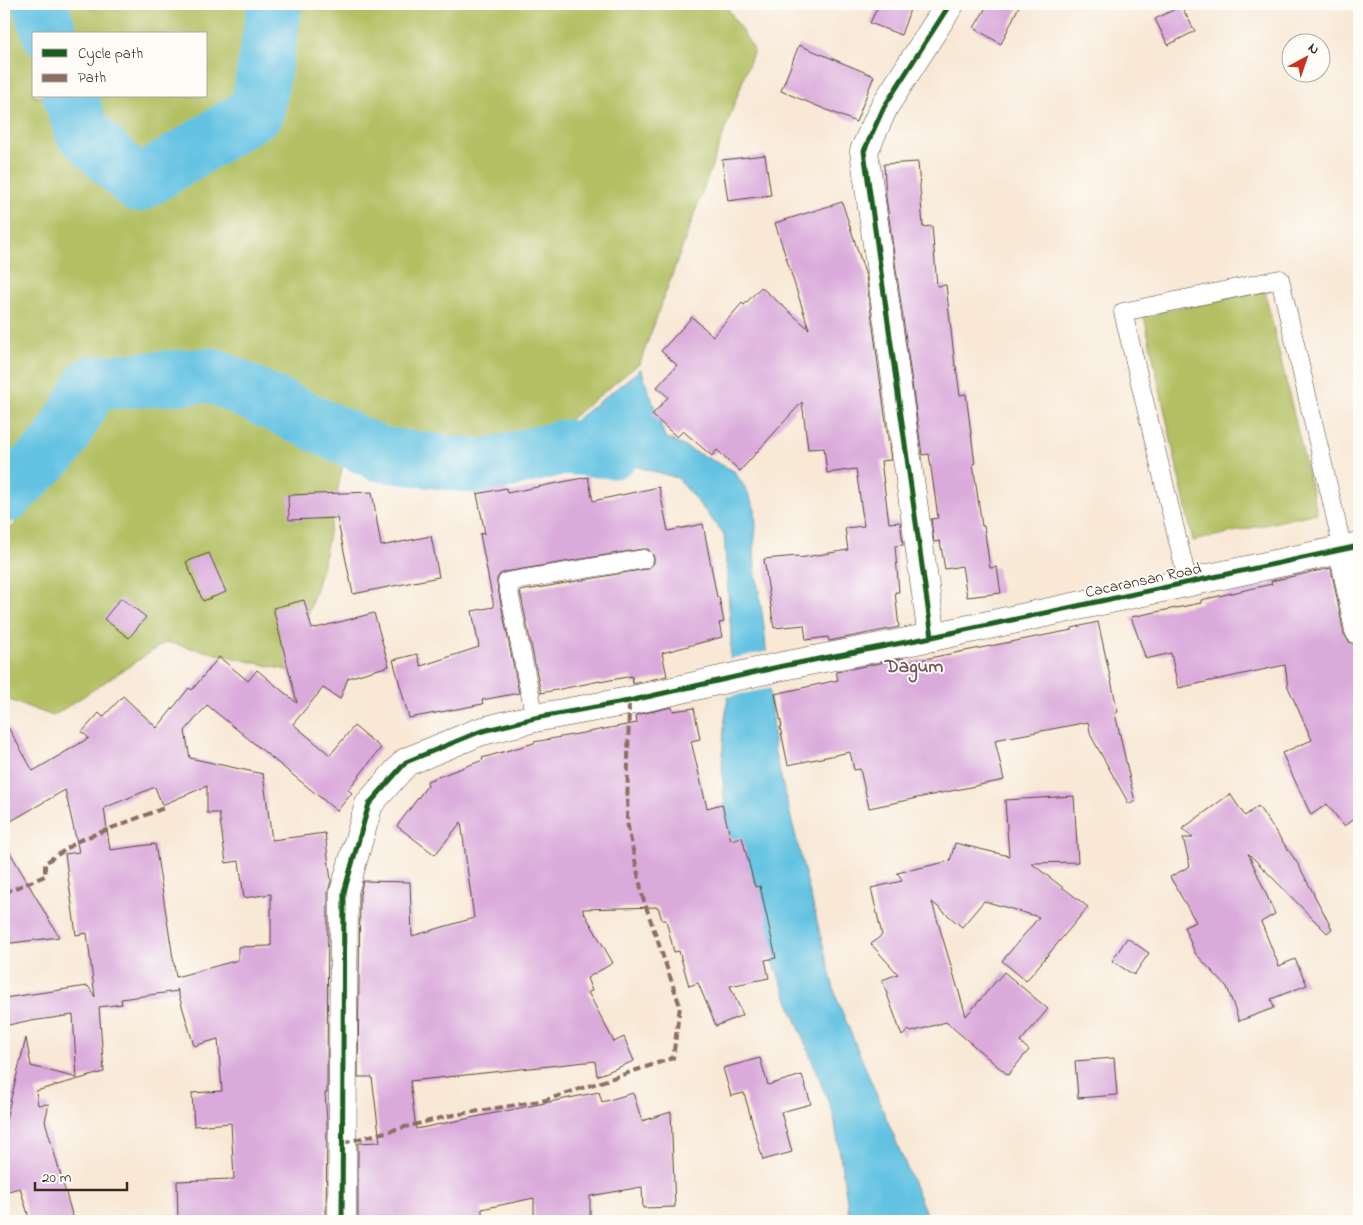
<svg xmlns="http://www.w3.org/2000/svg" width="1363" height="1225" viewBox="0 0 1363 1225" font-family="'Indie Flower',sans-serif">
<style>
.green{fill:#b2bf62;stroke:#767440;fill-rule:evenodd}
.water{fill:#64c2e2;stroke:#507680}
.pier{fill:#f8e8d5}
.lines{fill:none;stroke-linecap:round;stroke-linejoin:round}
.river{stroke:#64c2e2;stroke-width:55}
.building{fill:#daaadb;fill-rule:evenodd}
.lane-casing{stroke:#574639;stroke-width:19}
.street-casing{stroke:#574639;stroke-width:29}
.secondary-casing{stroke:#574639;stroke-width:29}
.lane{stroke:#fff;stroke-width:18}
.street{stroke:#fff;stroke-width:28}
.secondary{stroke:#fff;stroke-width:28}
.quiet{stroke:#8d6e63;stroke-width:4;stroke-dasharray:8 4;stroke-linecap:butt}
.cycleway-casing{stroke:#fdfcf7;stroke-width:8}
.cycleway{stroke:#1b5e20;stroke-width:5}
.labels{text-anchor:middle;stroke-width:4;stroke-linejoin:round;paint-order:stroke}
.street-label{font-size:16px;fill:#3b2a1e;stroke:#fdfcf7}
.quarter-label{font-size:19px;font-weight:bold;fill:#735760;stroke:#fdfcf7}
</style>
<rect width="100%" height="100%" fill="#fdfcf7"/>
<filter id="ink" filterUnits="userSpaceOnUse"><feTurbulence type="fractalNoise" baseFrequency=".02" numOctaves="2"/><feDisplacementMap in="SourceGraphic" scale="10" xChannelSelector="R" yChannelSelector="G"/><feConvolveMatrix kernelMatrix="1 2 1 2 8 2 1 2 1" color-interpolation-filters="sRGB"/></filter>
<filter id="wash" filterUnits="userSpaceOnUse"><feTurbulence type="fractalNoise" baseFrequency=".0096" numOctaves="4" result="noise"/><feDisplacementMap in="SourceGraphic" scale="20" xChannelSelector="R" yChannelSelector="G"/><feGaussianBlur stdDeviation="1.12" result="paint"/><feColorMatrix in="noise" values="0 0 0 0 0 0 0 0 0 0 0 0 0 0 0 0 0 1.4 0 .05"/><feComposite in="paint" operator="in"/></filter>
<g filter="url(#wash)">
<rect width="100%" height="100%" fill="#f8e8d5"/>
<!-- green -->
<g class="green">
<path d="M 4,4 L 725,4 L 754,50 L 640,363 L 525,455 L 347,444 L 322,568 L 291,671 L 166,642 L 53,716 L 4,698 L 4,534 L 16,523 L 4,511 ZM 34,34 L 206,34 L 206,96 L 34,96 Z"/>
<polygon points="1264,288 1317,513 1193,541 1144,316"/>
</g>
<!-- water -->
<polygon class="water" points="641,369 665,437 734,471 747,491 755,510 756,527 754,546 755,567 764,626 775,754 836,997 929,1221 850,1221 834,1116 773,962 759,891 726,825 722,767 724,727 729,689 731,634 724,534 678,478 605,458 534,453"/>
<!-- pier -->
<polygon class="pier" points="769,651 772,688 726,697 728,659"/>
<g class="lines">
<!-- river -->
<g class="river">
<polyline points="40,4 50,34"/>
<polyline points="70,96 82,131 138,185 257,111 275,4"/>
<polyline points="4,495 5,496 56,447 93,383 212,375 380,454 481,467 564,447 613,451"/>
</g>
</g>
<g id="blocks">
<!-- building -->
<g class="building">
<polygon points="879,4 912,4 901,35 870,23"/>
<polygon points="988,4 1020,4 1001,44 974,28"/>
<polygon points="1181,6 1195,31 1168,45 1155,19"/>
<polygon points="799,45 874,76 856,122 781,91"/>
<polygon points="765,155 771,195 728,201 722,160"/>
<polygon points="918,162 923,227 932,226 937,286 946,285 955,366 956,366 960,395 966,394 975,464 973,464 982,526 984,526 990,568 997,567 1001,593 967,597 962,566 945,569 940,541 934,542 931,519 938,518 937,510 929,454 922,455 886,197 884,164"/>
<polygon points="842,202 866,276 891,460 881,461 889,523 900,522 903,545 895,546 899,592 895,592 899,627 829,641 828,637 806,640 804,625 774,628 764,559 798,556 799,558 848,550 845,528 864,526 856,469 827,473 824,448 808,449 802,402 740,471 717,450 712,456 683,431 677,437 652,415 668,397 657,387 677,365 661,351 692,317 713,336 742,303 744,305 761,287 809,329 775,223"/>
<polygon points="588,477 593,501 659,487 668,531 703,524 717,597 719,597 724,622 719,623 722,637 662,653 667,676 633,684 632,676 600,682 600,681 541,693 520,591 646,569 650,567 654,563 654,557 648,549 642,549 505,572 500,574 497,579 497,584 519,693 482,700 483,704 409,718 393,660 417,654 421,666 479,647 472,611 494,607 480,534 485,533 477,494 506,488 507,493"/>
<polygon points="372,492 381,546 431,536 439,577 353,594 337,518 289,520 288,495"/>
<polygon points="209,553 226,592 203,601 186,562"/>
<polygon points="1331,568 1344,634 1348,641 1354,645 1359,645 1359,815 1344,826 1327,804 1311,815 1282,753 1312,740 1288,687 1285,665 1178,688 1171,653 1146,659 1131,617 1201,603 1201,600 1272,584 1271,581"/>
<polygon points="121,598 146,617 129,638 104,619"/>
<path d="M 304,600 L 312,629 L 374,613 L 389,666 L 348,678 L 340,699 L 323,688 L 293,724 L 330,755 L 354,726 L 381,748 L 348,790 L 352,793 L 337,811 L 207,705 L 185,731 L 190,758 L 263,774 L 272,840 L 325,833 L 331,881 L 328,892 L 327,1093 L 325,1093 L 327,1121 L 326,1221 L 178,1221 L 177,1181 L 234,1179 L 231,1123 L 194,1126 L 192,1093 L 222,1091 L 218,1039 L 194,1046 L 177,989 L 178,991 L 121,999 L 122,1004 L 99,1007 L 104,1072 L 36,1091 L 38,1105 L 49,1104 L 45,1121 L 74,1221 L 30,1221 L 20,1188 L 4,1192 L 4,1127 L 26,1038 L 31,1066 L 77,1078 L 73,1015 L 31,1021 L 31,1020 L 4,1026 L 4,998 L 88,986 L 95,997 L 87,933 L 76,935 L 65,854 L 79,852 L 65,790 L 4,825 L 4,720 L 33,771 L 89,738 L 82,732 L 99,713 L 103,717 L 123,696 L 157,728 L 189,688 L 192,690 L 219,657 L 248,681 L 257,670 L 297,703 L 273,608 ZM 207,786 L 207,813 L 219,813 L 226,863 L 239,861 L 244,898 L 271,894 L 271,946 L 238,947 L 238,960 L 176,977 L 155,844 L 110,850 L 104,808 L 155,787 L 162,805 Z"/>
<polygon points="1098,622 1118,712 1115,713 1135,802 1129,804 1091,736 1088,722 995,740 1004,780 869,808 860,769 854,770 850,752 788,765 780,727 782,727 775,694 838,680 836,672 904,658 904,663 1072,630 1072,628"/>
<polygon points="672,707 673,711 694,708 700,739 691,741 707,808 722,804 731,840 742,837 755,887 760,886 776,958 765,960 769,978 730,986 743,1015 716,1026 698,983 689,986 679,951 674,952 666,920 662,920 658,907 582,909 613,963 587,978 592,991 588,992 614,1042 624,1037 634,1061 597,1076 595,1061 410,1081 416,1129 599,1092 602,1102 633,1093 642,1121 671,1112 675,1207 643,1208 642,1187 590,1196 590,1221 534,1221 534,1198 482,1209 482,1221 410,1221 410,1218 358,1221 358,1143 380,1142 372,1077 358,1077 360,894 363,881 410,882 412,936 474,918 461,822 435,855 397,826 427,786 428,787 427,781 483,760 482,758 534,743 534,742 637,723 636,715"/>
<polygon points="1230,794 1245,816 1258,806 1298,864 1332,929 1327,933 1248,853 1275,914 1261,922 1279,966 1295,959 1307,985 1271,999 1274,1008 1239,1021 1227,987 1195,953 1184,927 1196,922 1170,877 1190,866 1183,838 1193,838 1182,829"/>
<polygon points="1074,796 1078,862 1031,863 1088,907 1026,981 1002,961 1039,917 984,901 962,927 932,902 966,1016 1004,972 1048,1009 1020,1042 1029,1050 1008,1075 946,1022 911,1032 909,1030 902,1036 882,980 898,974 871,944 882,935 871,888 902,881 900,876 897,873 950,861 955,843 1009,856 1005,800"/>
<polygon points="4,842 59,937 4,944"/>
<polygon points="1127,938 1149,953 1134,975 1112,961"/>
<polygon points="760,1058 768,1085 802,1075 811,1104 781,1112 792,1152 763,1160 744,1093 731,1096 723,1068"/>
<polygon points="1114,1058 1117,1095 1078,1098 1075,1061"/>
</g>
</g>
</g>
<g filter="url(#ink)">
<use href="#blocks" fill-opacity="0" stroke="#574639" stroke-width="1"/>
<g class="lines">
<!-- lane casing -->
<g class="lane-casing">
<g id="lane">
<polyline points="1188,583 1123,312 1280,279 1343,550"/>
<polyline points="535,718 507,582 644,559"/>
</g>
</g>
<!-- street casing -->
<g class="street-casing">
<g id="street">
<polyline points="1343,550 1359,630"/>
<polyline points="932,637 1359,546"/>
</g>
</g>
<!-- secondary casing -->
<g class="secondary-casing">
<polyline id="secondary" points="342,1221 344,892 369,804 406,762 479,732 535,718 629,701 783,666 932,637 864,151 884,107 950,4"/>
</g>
<!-- lane -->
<use href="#lane" class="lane"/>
<!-- street -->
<use href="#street" class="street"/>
<!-- secondary -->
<use href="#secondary" class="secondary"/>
<!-- quiet -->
<g class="quiet">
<polyline points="4,893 45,876 45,863 80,840 164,808"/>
<polyline points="343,1143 448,1116 546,1100 673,1058 680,1006 643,898 627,822 629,701"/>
</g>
<!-- cycleway casing -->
<g class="cycleway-casing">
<g id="cycleway">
<polyline points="932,637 864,151 884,107 950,4"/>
<polyline points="342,1221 344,892 369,804 406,762 479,732 535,718 629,701 783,666 932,637 1359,546"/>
</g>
</g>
<!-- cycleway -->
<use href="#cycleway" class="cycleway"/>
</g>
</g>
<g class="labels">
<!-- street labels -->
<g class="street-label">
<text transform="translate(1143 579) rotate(-12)" y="6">Cacaransan Road</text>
</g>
<!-- quarter labels -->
<g class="quarter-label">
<text x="914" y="672">Dagum</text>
</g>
</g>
<!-- margin -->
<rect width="1363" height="1225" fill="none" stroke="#fdfcf7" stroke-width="20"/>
<!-- legend -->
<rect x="32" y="32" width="175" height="65" fill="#fdfcf7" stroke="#afa8a0"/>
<rect x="42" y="49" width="25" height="8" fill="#1b5e20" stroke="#afa8a0"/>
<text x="78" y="58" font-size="15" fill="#3b2a1e">Cycle path</text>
<rect x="42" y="74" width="25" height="8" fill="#8d6e63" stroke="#afa8a0"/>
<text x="78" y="82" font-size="15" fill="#3b2a1e">Path</text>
<!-- north arrow -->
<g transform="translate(1306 58) rotate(40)"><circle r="24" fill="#fdfcf7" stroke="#afa8a0"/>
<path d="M0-4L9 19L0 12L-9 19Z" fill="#c8321e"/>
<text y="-8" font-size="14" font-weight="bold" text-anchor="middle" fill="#3b2a1e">N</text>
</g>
<!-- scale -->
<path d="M35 1182v8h92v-8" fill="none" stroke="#3b2a1e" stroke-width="2.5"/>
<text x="42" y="1182" font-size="15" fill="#3b2a1e" stroke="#fdfcf7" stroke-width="4" paint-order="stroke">20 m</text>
</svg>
